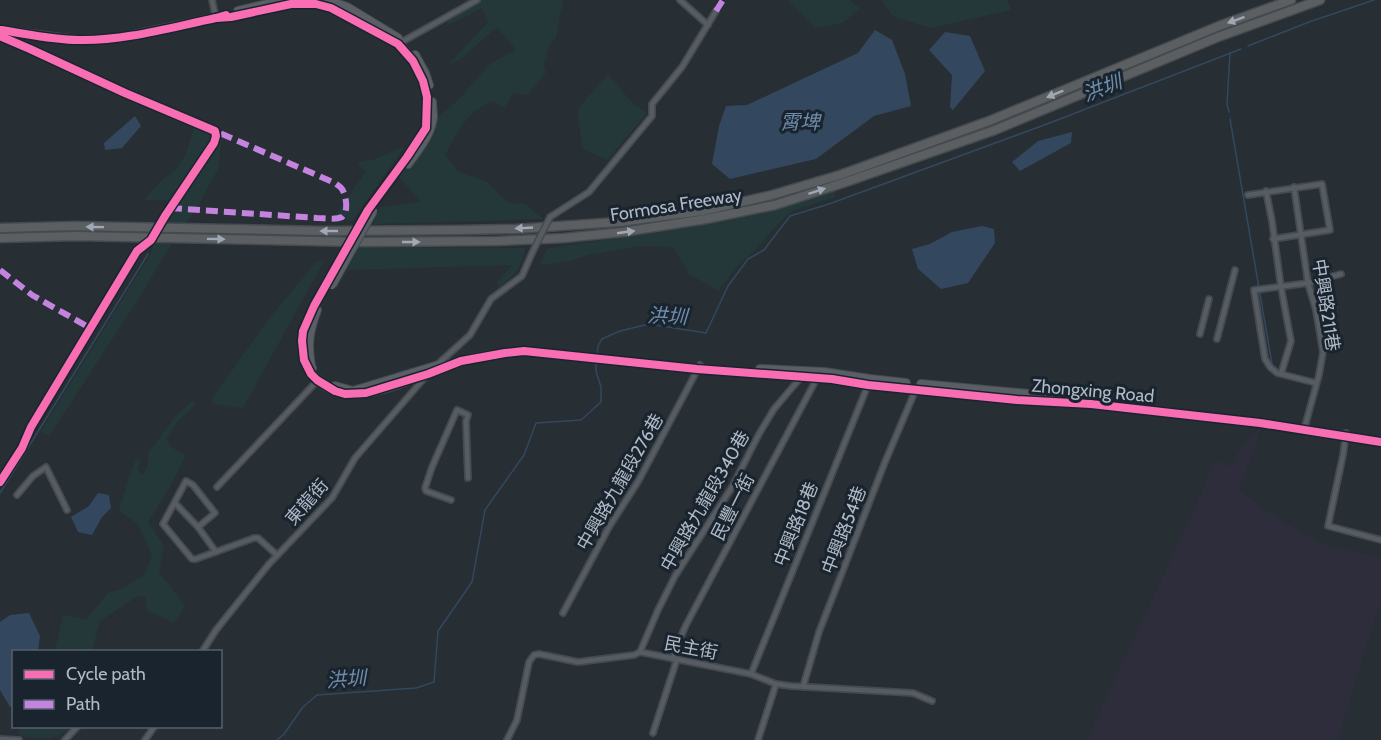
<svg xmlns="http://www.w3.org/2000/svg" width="1381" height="740" viewBox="0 0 1381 740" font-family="Cabin,'Noto Sans TC',sans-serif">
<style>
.medical{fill:#2d2d3b}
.green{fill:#24383a}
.water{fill:#33485e}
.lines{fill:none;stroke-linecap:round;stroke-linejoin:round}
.stream{stroke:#33485e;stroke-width:1.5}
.street-casing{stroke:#454a4f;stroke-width:8}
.primary-casing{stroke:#444a51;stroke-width:10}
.highway-casing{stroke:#444a50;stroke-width:11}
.street{stroke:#575c63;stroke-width:4.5}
.primary{stroke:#595f65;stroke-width:8}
.highway{stroke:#5c5f62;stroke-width:8}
.street-bridge-casing{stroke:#454a4f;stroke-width:8;stroke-linecap:butt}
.primary-bridge-casing{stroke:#444a51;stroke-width:10;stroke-linecap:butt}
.street-bridge{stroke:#575c63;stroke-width:4.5}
.primary-bridge{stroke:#595f65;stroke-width:8}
.quiet{stroke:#c483df;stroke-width:6;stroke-dasharray:12 6;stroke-linecap:butt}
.cycleway-casing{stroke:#1a242f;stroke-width:11}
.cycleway{stroke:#f96db3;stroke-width:8}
.oneway{fill:#9fa8b3}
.labels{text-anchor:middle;stroke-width:6;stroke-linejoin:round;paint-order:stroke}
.street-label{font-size:18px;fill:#b0bac7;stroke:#1a242f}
.water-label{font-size:20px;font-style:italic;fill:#6f8dab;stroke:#1a242f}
</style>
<rect width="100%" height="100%" fill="#272e34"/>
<!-- medical -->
<polygon class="medical" points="1262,426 1249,464 1238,489 1258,504 1259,507 1323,544 1381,558 1381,604 1376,616 1338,740 1088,740 1095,721 1192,514 1215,460 1230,466 1243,444"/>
<!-- green -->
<g class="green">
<polygon points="481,0 563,0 556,38 549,46 544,64 546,73 527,95 514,93 505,107 491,101 473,112 459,129 445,155 459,172 487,182 508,203 525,204 544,219 373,224 380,207 421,202 399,177 433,129 438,117 459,99 491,63 516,50 497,27 461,59 448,65 488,22 482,8 445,27 450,18"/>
<polygon points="788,0 849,0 860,8 843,23 816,28"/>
<polygon points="881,0 1007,0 1011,10 931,28 894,17"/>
<polygon points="608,74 633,104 647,113 607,160 583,149 577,110"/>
<polygon points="194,127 222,138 218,169 196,209 165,254 139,298 49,436 41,431 152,252 154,243 175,208 166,200 144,200 162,180 175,171 186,154"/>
<polygon points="405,146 352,221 333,218 366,172 357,163 375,159"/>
<polygon points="835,191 835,197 792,211 775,227 757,248 737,266 718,291 689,274 673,247 638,246 589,255 570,261 540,265 547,249 575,244 642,235 706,224 779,208"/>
<path d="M 358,247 L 525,248 C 520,271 517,273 500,287 L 496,283 L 512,265 L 347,270 Z"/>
<polygon points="317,261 324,261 243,408 214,404 211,400 268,320"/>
<polygon points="192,401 196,404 177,422 166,439 171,447 186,455 169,489 148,522 164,546 159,572 185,606 174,623 147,610 145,596 136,597 100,621 92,651 55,651 63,615 86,620 108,593 122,589 144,575 152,555 138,524 119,511 129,477 136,459 141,460 137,469 142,475 148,466 148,453 176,416"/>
<path d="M 17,727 L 17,726 L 70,727 C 58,740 39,740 20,736 Z"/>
</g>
<!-- water -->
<g class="water">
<polygon points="875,30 892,40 905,74 911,106 874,116 816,159 730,179 712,164 719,126 726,106 747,105 858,53"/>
<polygon points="945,32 970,36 985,71 953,110 950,107 952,75 929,50"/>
<polygon points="135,116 141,126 122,148 105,150 104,143"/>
<polygon points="1072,132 1071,143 1020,171 1012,162 1038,141"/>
<polygon points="982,226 994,229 995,243 968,283 941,289 918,269 912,249 930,244 952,232"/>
<polygon points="98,493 109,495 111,508 102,517 92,535 78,532 71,517 89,506"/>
<polygon points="29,613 40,636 38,651 14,652 13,706 10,707 0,690 0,622 10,615"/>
</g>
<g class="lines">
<!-- stream -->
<g class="stream">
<polyline points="1248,46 1309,22 1374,0"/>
<polyline points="1229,112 1227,104 1230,53"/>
<polyline points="1230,119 1272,364"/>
<polyline points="597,356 598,346 602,339 620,331 649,324 706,333 728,286 748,259 764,250 790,216 829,204 1047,124 1241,49"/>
<polyline points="0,493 148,254"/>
<polyline points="277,740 284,734 303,707 317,695 416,688 434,682 438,631 472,582 485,510 524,455 536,423 581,420 601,402 601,387 596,371 596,360"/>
</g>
<!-- street casing -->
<g class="street-casing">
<g id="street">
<polyline points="212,0 216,18"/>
<polyline points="680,0 708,25"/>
<polyline points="398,44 477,0"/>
<polyline points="1294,187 1308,283 1316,310 1323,352 1319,375 1305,426"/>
<polyline points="1266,191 1272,221 1281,287 1291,341 1281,374"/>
<polyline points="1248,195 1322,184 1330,230 1273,239"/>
<polyline points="550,217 589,192 652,116 652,104 682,67 716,11"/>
<polyline points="1316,310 1334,306"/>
<polyline points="1200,334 1209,299"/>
<polyline points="1217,339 1235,270"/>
<polyline points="439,363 470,335 491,299 522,276 533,251"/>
<polyline points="1316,383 1277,373 1270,367 1265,359 1254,290 1308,283 1341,274"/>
<polyline points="1346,433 1343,455 1328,526 1381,540"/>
<polyline points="217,487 319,379"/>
<polyline points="17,495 33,476 46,467 67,510"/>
<polyline points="451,500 426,491 425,488 432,467 457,410 468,415 466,421 468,478"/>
<polyline points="175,503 198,527 216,552"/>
<polyline points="198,527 215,513 193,485 186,481 163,524 192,559 196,559 254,538 258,538 277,555"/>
<polyline points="563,613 609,527 639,480 700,365"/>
<polyline points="202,652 216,630 269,564 332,498 355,458 427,375"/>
<polyline points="640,652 658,610 675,576 732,487 759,434 774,409 802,376"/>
<polyline points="673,659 676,648 686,625 817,378"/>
<polyline points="751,674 868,385"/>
<polyline points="803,687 819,632 885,462 916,389"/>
<polyline points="653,733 677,659"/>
<polyline points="0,739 19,740"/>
<polyline points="65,740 78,726"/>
<polyline points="145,740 154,727"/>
<polyline points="507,740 517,720 529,662 534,655 539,654 578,662 634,655 640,652 751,674 776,684 791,686 913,693 932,701"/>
<polyline points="758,740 776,684"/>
</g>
</g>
<!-- primary casing -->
<g class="primary-casing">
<g id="primary">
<polyline points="326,0 347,7 398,38"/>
<polyline points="238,11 284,0"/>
<path d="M 216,18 C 250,17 282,0 316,4 C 331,6 345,14 358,21 C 371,28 387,34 398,44 C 419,61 434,101 426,127 C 424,134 417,141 414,147 C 399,168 383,189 368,210"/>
<polyline points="0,30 78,40 105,39 123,37 219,17"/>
<polyline points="415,55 425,73 429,85"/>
<path d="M 408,164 C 418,150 431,135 433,117 C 433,112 432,107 432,102"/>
<path d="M 327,283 C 313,308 292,338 308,367 C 338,424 418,373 461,361 C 481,355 503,353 524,351 L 697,369 L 832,379 L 868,385 L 1017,400 L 1091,404 L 1260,423 L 1381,442"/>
<path d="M 312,368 L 311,366 C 307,343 309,332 317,310"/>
<polyline points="760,369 824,372 870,379 906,383"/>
<polyline points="921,384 1073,398"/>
<polyline points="335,386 353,391 442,364"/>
</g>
</g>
<!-- highway casing -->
<g class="highway-casing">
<g id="highway">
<polyline points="0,228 75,226 325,231 459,230 516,229 619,222 702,211 772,195 840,175 989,121 1219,26 1291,0"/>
<polyline points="0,238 76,236 358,242 498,241 564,238 623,232 706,219 775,205 843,183 995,130 1218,37 1320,0"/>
</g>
</g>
<!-- street -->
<use href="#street" class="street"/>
<!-- primary -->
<use href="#primary" class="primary"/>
<!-- highway -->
<use href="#highway" class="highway"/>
<!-- street-bridge casing -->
<g class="street-bridge-casing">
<polyline id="street-bridge" points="533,251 550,217"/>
</g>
<!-- primary-bridge casing -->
<g class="primary-bridge-casing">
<g id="primary-bridge">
<polyline points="327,283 342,256"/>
<polyline points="332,285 373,211"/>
</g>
</g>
<!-- street-bridge -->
<use href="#street-bridge" class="street-bridge"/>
<!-- primary-bridge -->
<use href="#primary-bridge" class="primary-bridge"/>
<!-- quiet -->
<g class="quiet">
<polyline points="716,11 723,0"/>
<path d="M 170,208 L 317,218 C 324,218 336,220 342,217 C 349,212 346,195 342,189 C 340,186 337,185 335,183 L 215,131"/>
<polyline points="0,270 32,295 90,328 92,331"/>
</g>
<!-- cycleway casing -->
<g class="cycleway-casing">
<g id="cycleway">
<polyline points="216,18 231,17 291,4 316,4 331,8 398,44 413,61 423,81 427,97 426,128 407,157 368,210 314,306 303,331 302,341 304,360 311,374 317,380 335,391 345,394 366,393 428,374 461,361 505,353 524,351 697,369 832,379 868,385 1017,400 1091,404 1260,423 1381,442"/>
<path d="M 1,30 C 27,34 53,40 79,40 C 124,41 172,27 216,18 L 226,15"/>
<polyline points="0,31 2,37 30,49 125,93 215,131 216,136 214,143 165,216 151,240 137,251 31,427 22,448 0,482"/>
</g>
</g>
<!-- cycleway -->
<use href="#cycleway" class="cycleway"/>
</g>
<!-- one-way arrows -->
<defs><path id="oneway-solid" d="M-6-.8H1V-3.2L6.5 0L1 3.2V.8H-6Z" transform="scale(1.5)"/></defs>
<g class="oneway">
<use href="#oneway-solid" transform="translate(1236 20) rotate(160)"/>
<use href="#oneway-solid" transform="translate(1055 94) rotate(158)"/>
<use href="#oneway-solid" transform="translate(817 191) rotate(-18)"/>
<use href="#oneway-solid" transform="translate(95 227) rotate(-179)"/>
<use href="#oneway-solid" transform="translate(524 228) rotate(177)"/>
<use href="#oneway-solid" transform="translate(329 231) rotate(-180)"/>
<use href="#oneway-solid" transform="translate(626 232) rotate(-8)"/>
<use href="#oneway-solid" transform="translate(216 239) rotate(1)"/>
<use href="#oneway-solid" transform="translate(411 242)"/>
</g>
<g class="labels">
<!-- street labels -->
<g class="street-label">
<text transform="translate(676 205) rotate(-9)" y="6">Formosa Freeway</text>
<text transform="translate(1326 305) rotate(81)" y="6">中興路211巷</text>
<text transform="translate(1093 391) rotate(5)" y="6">Zhongxing Road</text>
<text transform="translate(620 482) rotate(-60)" y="6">中興路九龍段276巷</text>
<text transform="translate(705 501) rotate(-60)" y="6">中興路九龍段340巷</text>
<text transform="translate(307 502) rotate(-49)" y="6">東龍街</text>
<text transform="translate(733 507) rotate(-63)" y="6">民豐一街</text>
<text transform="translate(796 524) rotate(-68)" y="6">中興路18巷</text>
<text transform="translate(844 530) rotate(-69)" y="6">中興路54巷</text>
<text transform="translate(691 648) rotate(11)" y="6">民主街</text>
</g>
<!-- water labels -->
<g class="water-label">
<text transform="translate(1102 88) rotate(-21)" y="7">洪圳</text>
<text x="800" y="129">霄埤</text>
<text transform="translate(667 316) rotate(3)" y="7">洪圳</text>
<text transform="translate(346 679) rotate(-4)" y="7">洪圳</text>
</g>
</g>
<!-- legend -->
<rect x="12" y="650" width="210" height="78" fill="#1a242f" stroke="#56606c" stroke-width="1.5"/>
<rect x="24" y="670" width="30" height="9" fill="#f96db3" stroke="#56606c" stroke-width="1.5"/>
<text x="66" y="680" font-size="18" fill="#b0bac7">Cycle path</text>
<rect x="24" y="700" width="30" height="9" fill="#c483df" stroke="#56606c" stroke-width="1.5"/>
<text x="66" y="710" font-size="18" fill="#b0bac7">Path</text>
</svg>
